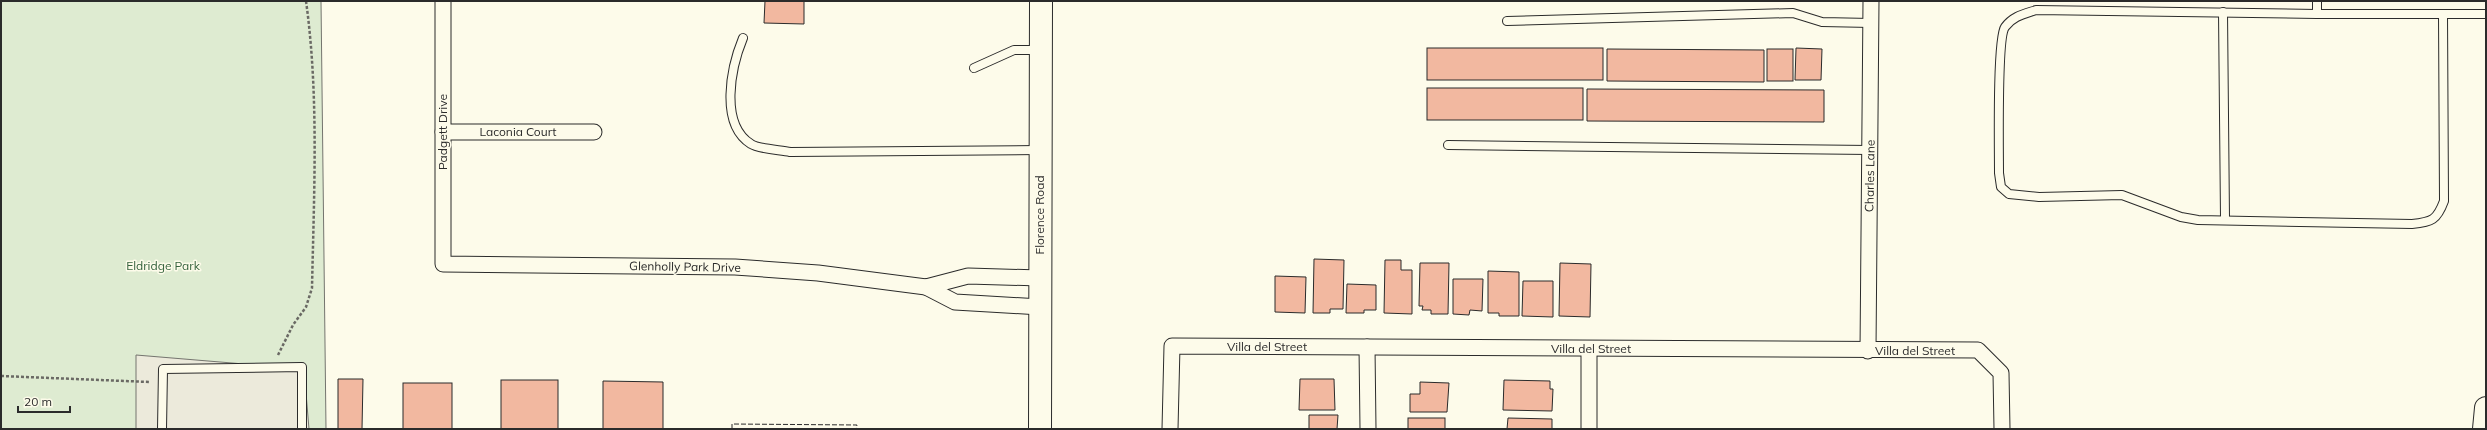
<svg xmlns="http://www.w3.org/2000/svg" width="2487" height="430" viewBox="0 0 2487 430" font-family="Mulish,sans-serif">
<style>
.green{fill:#deebd1;stroke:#74746e}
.parking{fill:#eceadb;stroke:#74746e}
.building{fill:#f2b8a0;stroke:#2b2b2b}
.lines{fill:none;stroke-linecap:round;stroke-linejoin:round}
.lane-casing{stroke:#2b2b2b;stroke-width:10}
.street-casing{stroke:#2b2b2b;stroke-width:17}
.secondary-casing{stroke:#2b2b2b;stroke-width:24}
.path{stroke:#6a6964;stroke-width:2.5;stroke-dasharray:3 2;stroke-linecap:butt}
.lane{stroke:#fdfbea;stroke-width:8}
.street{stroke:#fdfbea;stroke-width:15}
.secondary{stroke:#fdfbea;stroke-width:22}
.fence{stroke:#2b2b2b;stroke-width:1;stroke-dasharray:5 2;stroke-linecap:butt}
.labels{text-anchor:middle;stroke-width:3;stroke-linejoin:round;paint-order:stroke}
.street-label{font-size:12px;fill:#2b2b2b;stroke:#fdfbea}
.park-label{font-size:12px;fill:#34623c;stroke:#fdfbea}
</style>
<rect width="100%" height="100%" fill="#fdfbea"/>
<!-- green -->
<polygon class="green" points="1,1 321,1 326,429 1,429"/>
<!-- parking -->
<polygon class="parking" points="136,355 304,369 309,429 136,429"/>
<!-- building -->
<g class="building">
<polygon points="765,1 804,1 804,24 764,23"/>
<rect x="1427" y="48" width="176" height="32"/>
<polygon points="1796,48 1822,49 1821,80 1795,80"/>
<polygon points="1607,49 1764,50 1764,82 1607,81"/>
<rect x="1767" y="49" width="26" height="32"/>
<rect x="1427" y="88" width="156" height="32"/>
<polygon points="1587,89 1824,90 1824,122 1587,121"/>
<polygon points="1314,259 1344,260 1343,309 1330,309 1330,313 1313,313"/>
<polygon points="1385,260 1401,260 1401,270 1412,270 1412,314 1384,313"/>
<polygon points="1420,263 1449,263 1448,314 1431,314 1431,310 1422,310 1423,306 1419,306"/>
<polygon points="1560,263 1591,264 1590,317 1559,316"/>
<polygon points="1488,271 1519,272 1519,316 1499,316 1499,313 1488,313"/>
<polygon points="1275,276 1306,277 1305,313 1275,312"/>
<polygon points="1453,279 1483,279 1482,311 1470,310 1469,315 1453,314"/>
<polygon points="1523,281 1553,281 1553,317 1522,316"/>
<polygon points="1347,284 1376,285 1376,310 1364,310 1364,313 1346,313"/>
<polygon points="338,379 363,379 362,429 338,429"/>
<polygon points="1300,379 1334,379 1335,410 1299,410"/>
<rect x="501" y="380" width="57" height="49"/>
<polygon points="1504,380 1550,381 1550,389 1553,389 1552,411 1503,410"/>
<polygon points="603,381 663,382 663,429 603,429"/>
<polygon points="1420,382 1449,383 1447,412 1410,412 1410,394 1420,394"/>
<rect x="403" y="383" width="49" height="46"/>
<polygon points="1309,415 1338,415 1337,429 1309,429"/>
<rect x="1408" y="418" width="37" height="11"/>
<polygon points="1508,418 1552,419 1552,429 1507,429"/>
</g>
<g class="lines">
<!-- lane casing -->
<g class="lane-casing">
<g id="lane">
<polyline points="2317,1 2317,14 2486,14"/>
<polyline points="2223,12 2225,219"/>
<path d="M 2317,14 L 2036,10 C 2024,14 2013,16 2005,27 C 1997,38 1999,151 1999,173 L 2001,187 L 2009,194 L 2039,197 L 2122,195 L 2181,217 L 2198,220 L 2412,224 C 2432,222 2437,220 2444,201 L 2443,15"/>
<polyline points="1507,21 1793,13 1822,22 1871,23"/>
<path d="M 743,38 C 731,67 719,124 751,144 C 758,149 781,150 790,152 L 1039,150"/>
<polyline points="974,68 1014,50 1040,50"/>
<polyline points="1448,145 1870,150"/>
<polyline points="162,429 163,369 302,367 302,429"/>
</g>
</g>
<!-- street casing -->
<g class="street-casing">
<g id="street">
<polyline points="443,1 443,264 735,267 818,273 926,287 968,276 1040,278"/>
<polyline points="443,132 594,132"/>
<polyline points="926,287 955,302 1040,307"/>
<polyline points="1367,347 1368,429"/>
<polyline points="1868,351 1871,1"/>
<polyline points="1170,429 1172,346 1978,350 2001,373 2002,429"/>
<polyline points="1589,429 1589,349"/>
</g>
</g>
<!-- secondary casing -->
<g class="secondary-casing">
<g id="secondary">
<polyline points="1040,429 1041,1"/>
<polyline points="2484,429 2486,408"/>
</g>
</g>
<!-- path -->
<g class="path">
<path d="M 278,355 L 293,325 L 306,307 L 312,288 C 314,192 319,95 306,1"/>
<polyline points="1,376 150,382"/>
</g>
<!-- lane -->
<use href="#lane" class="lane"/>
<!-- street -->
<use href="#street" class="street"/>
<!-- secondary -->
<use href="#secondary" class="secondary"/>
<!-- fence -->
<polyline class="fence" points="732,429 732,424 857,425 856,429"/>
</g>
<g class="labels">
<!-- street labels -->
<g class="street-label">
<text transform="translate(443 132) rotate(-90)" y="4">Padgett Drive</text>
<text x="518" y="136">Laconia Court</text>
<text transform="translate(1870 176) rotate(-89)" y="4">Charles Lane</text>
<text transform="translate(1040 215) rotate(-90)" y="4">Florence Road</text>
<text transform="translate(685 267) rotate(1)" y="4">Glenholly Park Drive</text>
<text x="1267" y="351">Villa del Street</text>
<text x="1591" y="353">Villa del Street</text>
<text x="1915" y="355">Villa del Street</text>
</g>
<!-- park labels -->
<g class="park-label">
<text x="163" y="270">Eldridge Park</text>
</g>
</g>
<!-- border -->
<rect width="2487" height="430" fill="none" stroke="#2b2b2b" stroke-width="4"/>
<!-- scale -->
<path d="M18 406v6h52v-6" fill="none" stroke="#2b2b2b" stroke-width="2"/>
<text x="24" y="406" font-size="12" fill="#2b2b2b" stroke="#fdfbea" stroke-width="3" paint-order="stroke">20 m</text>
</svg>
